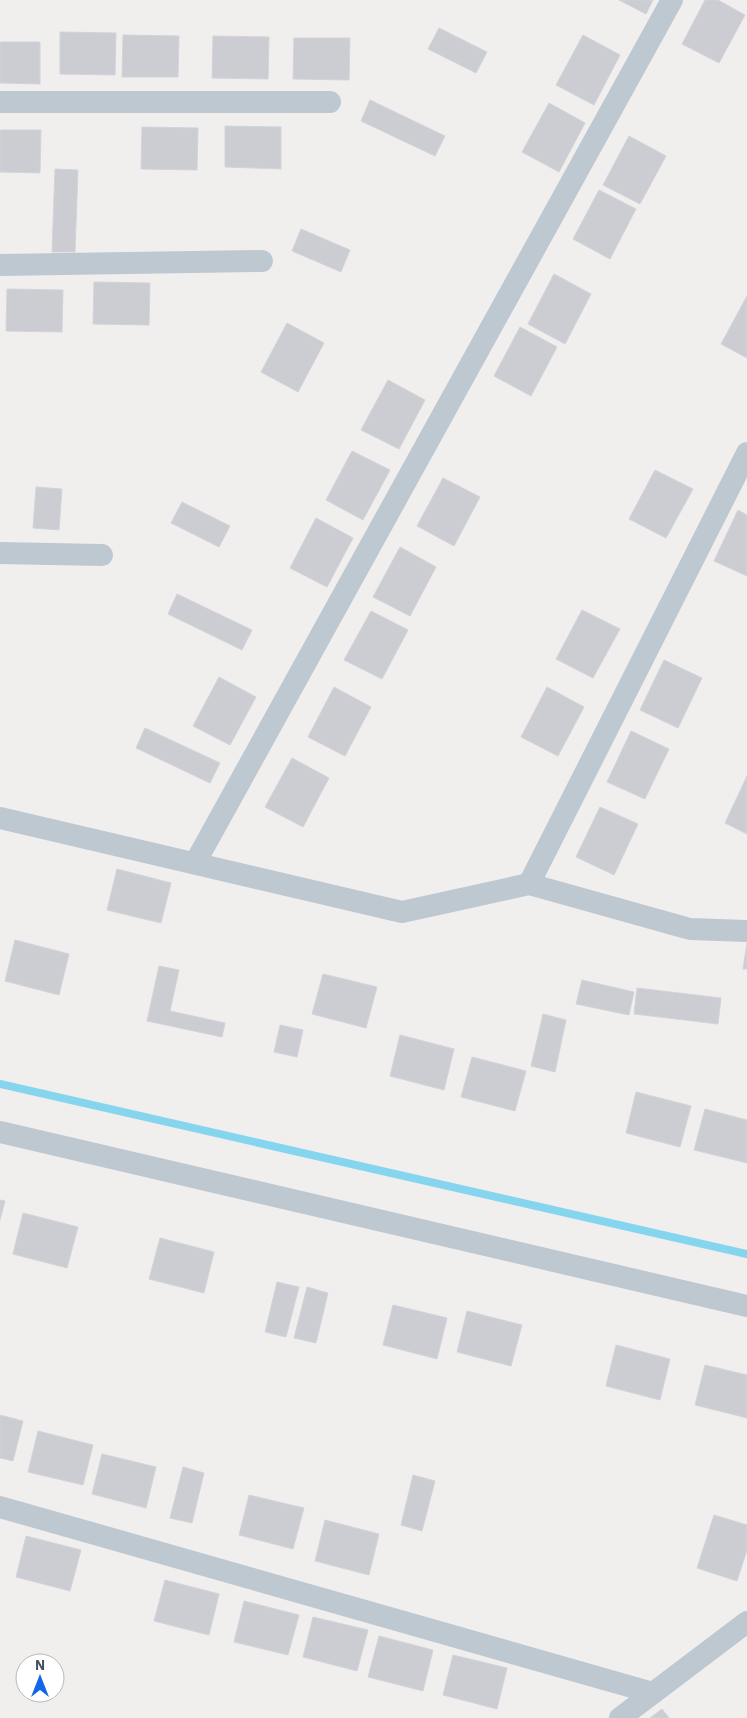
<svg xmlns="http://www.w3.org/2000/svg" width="747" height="1718" viewBox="0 0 747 1718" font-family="'IBM Plex Sans',sans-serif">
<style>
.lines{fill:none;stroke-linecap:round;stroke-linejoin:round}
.stream{stroke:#86d5ef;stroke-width:8}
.building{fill:#cbcdd3;stroke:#d2d4da}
.street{stroke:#bec8d1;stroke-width:22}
</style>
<rect width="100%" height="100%" fill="#f1eeee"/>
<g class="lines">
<!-- stream -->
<polyline class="stream" points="0,1084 747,1254"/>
</g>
<!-- building -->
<g class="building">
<polygon points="619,0 653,0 646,14"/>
<polygon points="705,0 718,0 745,15 719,63 682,44"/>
<polygon points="439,28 487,52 476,73 428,49"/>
<polygon points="60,32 116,33 115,75 60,74"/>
<polygon points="123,35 179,36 178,77 122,77"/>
<polygon points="583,35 620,55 594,105 556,85"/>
<polygon points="213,36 269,37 268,79 212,78"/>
<polygon points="294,38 350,38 349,80 293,79"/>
<polygon points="0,42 40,42 40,84 0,83"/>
<polygon points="370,100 445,136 435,156 361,121"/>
<polygon points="549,103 585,123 559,172 522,152"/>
<polygon points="225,126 281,127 281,169 225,167"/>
<polygon points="142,127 198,128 197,170 141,169"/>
<polygon points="0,130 41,130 40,173 0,172"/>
<polygon points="629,136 666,156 640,204 603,185"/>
<polygon points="55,169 78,170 75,252 52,252"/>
<polygon points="599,190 636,209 610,259 573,239"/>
<polygon points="301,229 350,250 341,272 292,251"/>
<polygon points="554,274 591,294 565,344 528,324"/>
<polygon points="94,282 150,283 149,325 93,324"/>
<polygon points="7,289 63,290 62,332 6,331"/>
<polygon points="747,296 747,358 721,344"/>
<polygon points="287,323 324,343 298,392 261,372"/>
<polygon points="520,327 557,347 531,396 494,376"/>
<polygon points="388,380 425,400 399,449 361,430"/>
<polygon points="352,451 390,470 363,520 326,500"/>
<polygon points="655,470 693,489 666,538 629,519"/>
<polygon points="443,478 480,497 454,546 417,526"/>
<polygon points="36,487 62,489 59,530 33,528"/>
<polygon points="182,502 230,526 219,547 171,523"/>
<polygon points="738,510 747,515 747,576 714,561"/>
<polygon points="316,518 353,538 327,587 290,568"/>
<polygon points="400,547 436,567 410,616 373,597"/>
<polygon points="177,594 252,630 242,650 168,614"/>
<polygon points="582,610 620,629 593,678 556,659"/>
<polygon points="371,611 408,630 382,679 344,660"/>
<polygon points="664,660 702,678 678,728 640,710"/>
<polygon points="219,677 256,697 230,745 193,726"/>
<polygon points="334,687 371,707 345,756 308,737"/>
<polygon points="547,687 584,707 558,756 521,737"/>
<polygon points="145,728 220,763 210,783 136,748"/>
<polygon points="631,731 669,749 645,799 607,782"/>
<polygon points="292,758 329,778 303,827 265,807"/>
<polygon points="747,776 747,834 725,823"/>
<polygon points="600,807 638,824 614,875 576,857"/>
<polygon points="117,869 171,883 161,923 107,910"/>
<polygon points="15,940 69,954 59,995 5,981"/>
<polygon points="747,943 747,969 743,969"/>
<polygon points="159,966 179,970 170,1011 225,1023 222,1037 147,1021"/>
<polygon points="323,974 377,987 366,1028 312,1014"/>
<polygon points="582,980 634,992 629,1015 576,1004"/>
<polygon points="637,988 721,998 718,1024 634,1014"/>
<polygon points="543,1014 566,1020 555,1072 531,1066"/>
<polygon points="280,1025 303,1030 297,1057 274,1052"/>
<polygon points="400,1035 454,1049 444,1090 390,1076"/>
<polygon points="472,1057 526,1071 515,1111 461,1097"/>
<polygon points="636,1092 691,1106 680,1147 626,1133"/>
<polygon points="705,1109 747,1120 747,1163 694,1150"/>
<polygon points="0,1200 5,1201 0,1220"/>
<polygon points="23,1213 78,1227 67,1268 13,1254"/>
<polygon points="160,1238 214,1252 204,1293 149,1279"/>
<polygon points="277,1282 299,1287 286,1337 265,1332"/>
<polygon points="307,1287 328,1293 316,1343 294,1338"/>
<polygon points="393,1305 447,1318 437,1359 383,1345"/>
<polygon points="467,1311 522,1325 511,1366 457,1352"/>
<polygon points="616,1345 670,1359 660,1400 606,1386"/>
<polygon points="705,1365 747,1375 747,1418 695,1405"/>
<polygon points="0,1415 23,1421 13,1461 0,1458"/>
<polygon points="38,1431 93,1445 83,1485 28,1472"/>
<polygon points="102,1454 156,1467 146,1508 92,1494"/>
<polygon points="183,1467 204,1473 192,1523 170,1518"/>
<polygon points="413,1475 435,1481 422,1531 401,1525"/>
<polygon points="249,1495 304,1508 293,1549 239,1535"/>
<polygon points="714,1515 747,1525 747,1550 737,1581 697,1568"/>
<polygon points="325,1520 379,1534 369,1575 315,1561"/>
<polygon points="26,1536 81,1550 70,1591 16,1577"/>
<polygon points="165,1580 219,1594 209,1635 154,1621"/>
<polygon points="244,1601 299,1615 288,1655 234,1642"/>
<polygon points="313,1617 368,1630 357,1671 303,1657"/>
<polygon points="379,1636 433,1650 423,1691 368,1677"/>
<polygon points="453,1655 507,1668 497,1709 443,1695"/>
<polygon points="662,1709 669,1718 650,1718"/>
</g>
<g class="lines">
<!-- street -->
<g class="street">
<polyline points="0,102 330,102"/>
<polyline points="0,265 262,261"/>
<polyline points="0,553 102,555"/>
<polyline points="0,818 402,912 529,884 690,929 747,931"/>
<polyline points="195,863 672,0"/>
<polyline points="529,884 747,453"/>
<polyline points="0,1132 747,1306"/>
<polyline points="0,1507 653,1693"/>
<polyline points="620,1718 747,1622"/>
</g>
</g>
<!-- north arrow -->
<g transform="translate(40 1678)"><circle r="24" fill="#ffffff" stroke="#b5b9be"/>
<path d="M0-4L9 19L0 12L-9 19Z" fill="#1367e6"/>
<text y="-8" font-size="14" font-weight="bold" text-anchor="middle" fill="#46515c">N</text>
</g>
</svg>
